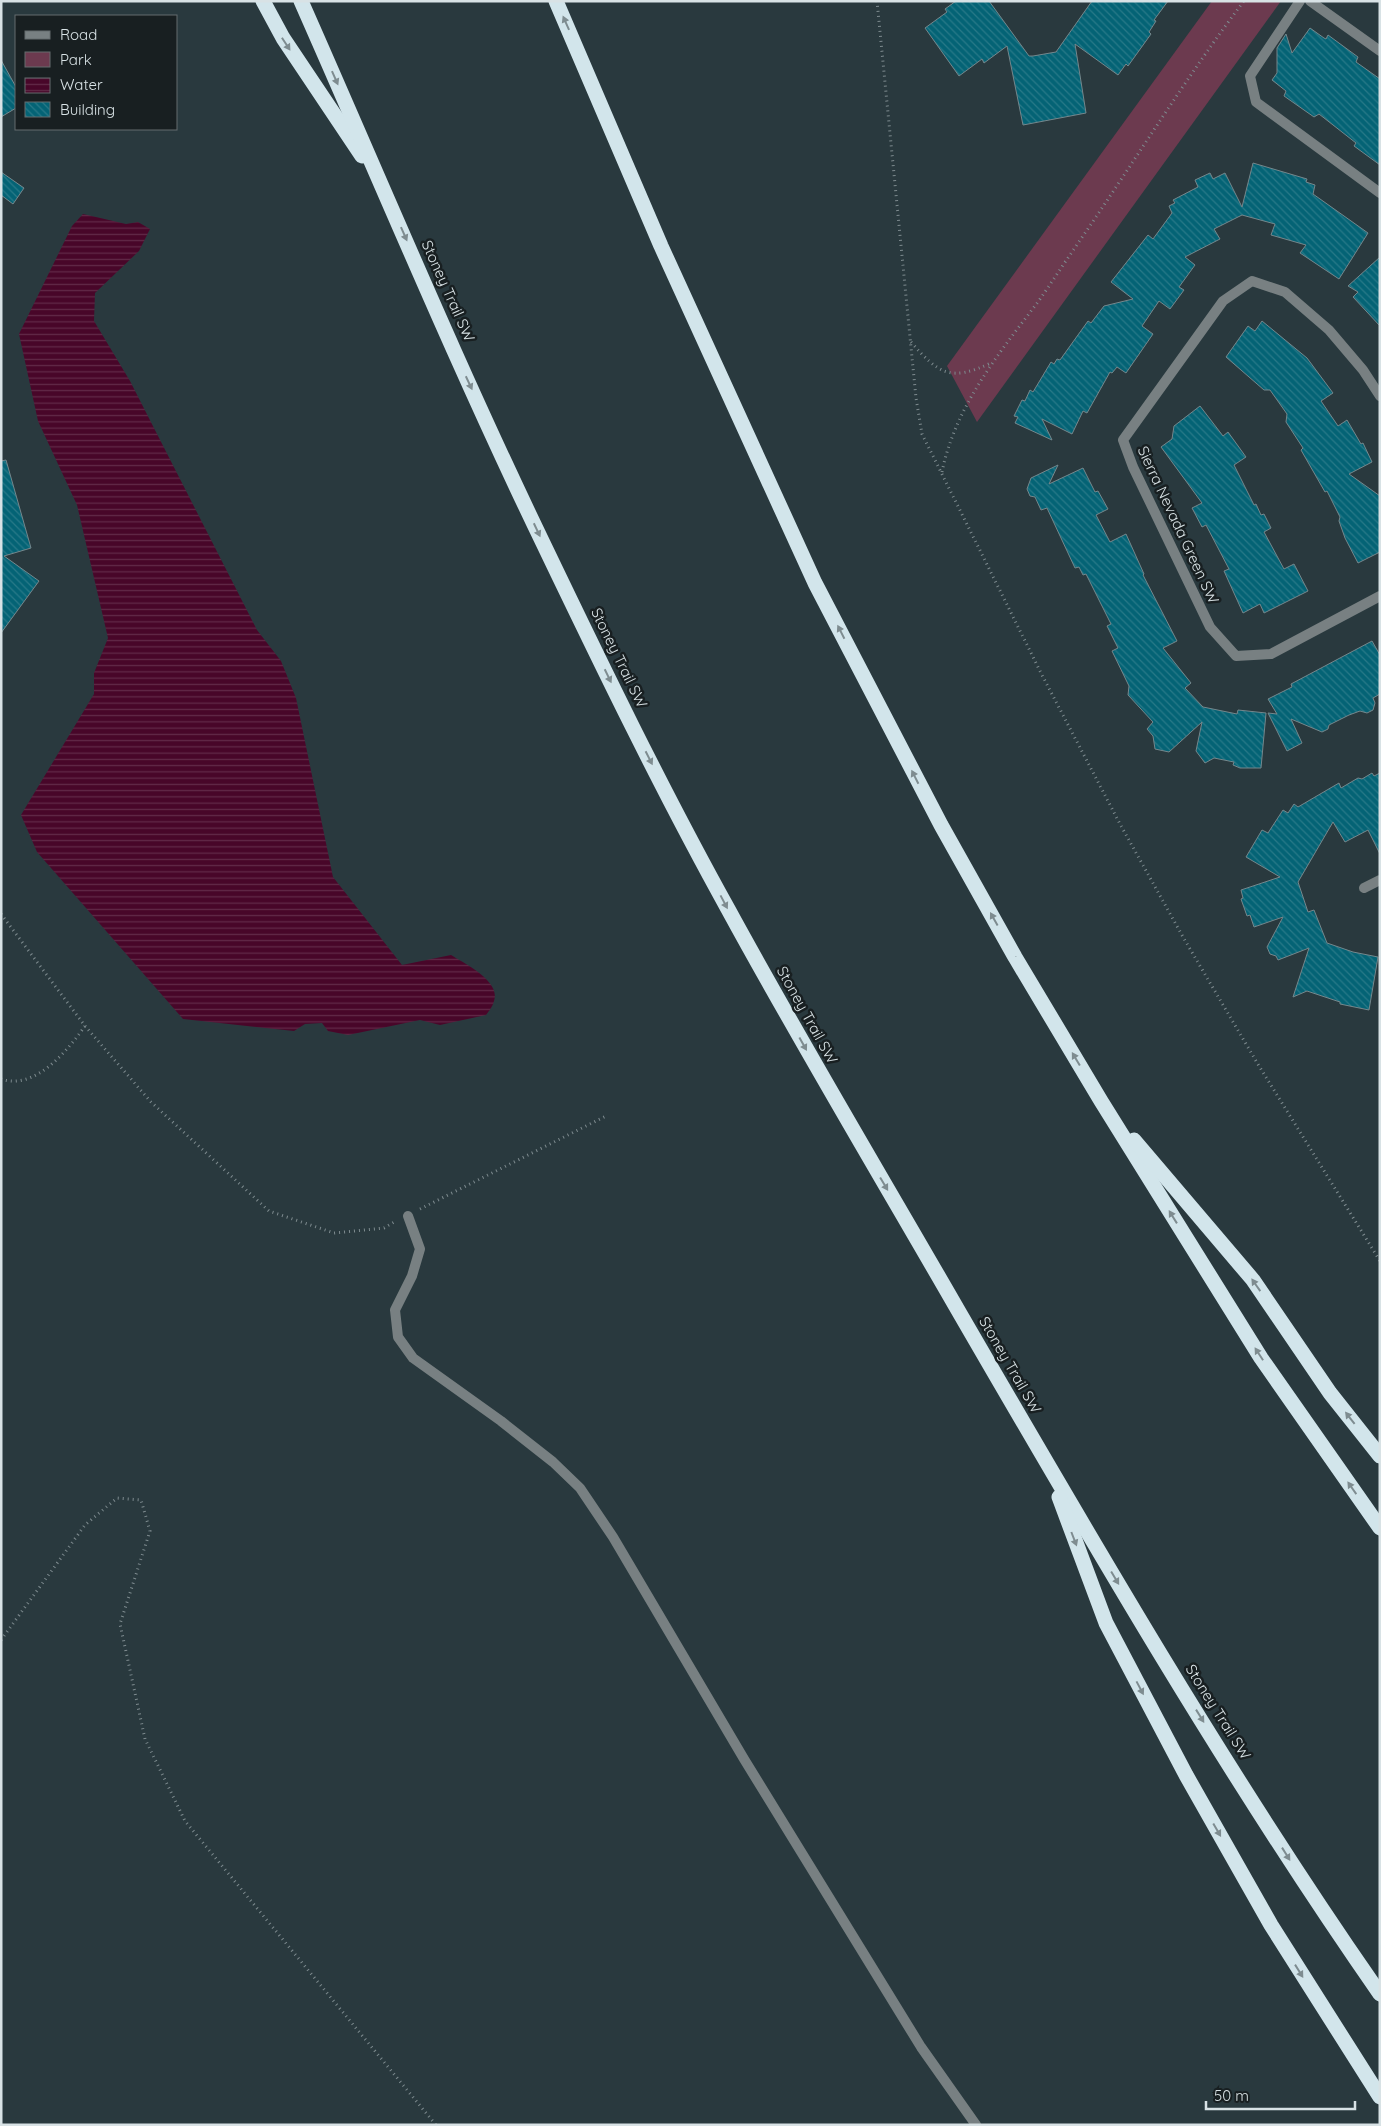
<svg xmlns="http://www.w3.org/2000/svg" width="1381" height="2126" viewBox="0 0 1381 2126" font-family="Quicksand,sans-serif">
<style>
.park{fill:#6c3a4f}
.water{fill:url(#water-rules)}
.building{fill:url(#building-back-hatch);stroke:#75878c}
.lines{fill:none;stroke-linecap:round;stroke-linejoin:round}
.path{stroke:#7e8b8f;stroke-width:3;stroke-dasharray:1 4;stroke-linecap:butt}
.lane{stroke:#788082;stroke-width:10}
.street{stroke:#788082;stroke-width:10}
.highway{stroke:#d2e5eb;stroke-width:15}
.oneway{fill:#7e8c90}
.labels{text-anchor:middle;stroke-width:5;stroke-linejoin:round;paint-order:stroke}
.street-label{font-size:15px;fill:#d8e2e5;stroke:#181f21}
</style>
<defs>
<pattern id="water-rules" width="6" height="5" patternUnits="userSpaceOnUse" patternTransform="scale(1.25)"><rect width="6" height="5" fill="#480629"/><path d="M0 2.5h6" fill="none" stroke="#622a48"/></pattern>
<pattern id="building-back-hatch" width="6" height="6" patternUnits="userSpaceOnUse" patternTransform="scale(1.25)"><rect width="6" height="6" fill="#046375"/><path d="M-1 5l2 2M0 0l6 6M5-1l2 2" fill="none" stroke="#287988"/></pattern>
</defs>
<rect width="100%" height="100%" fill="#29393e"/>
<!-- park -->
<polygon class="park" points="1212,1 1281,1 977,422 947,366"/>
<!-- water -->
<path class="water" d="M 83,214 L 126,224 L 138,222 L 150,229 L 139,251 L 95,293 L 94,321 L 130,381 L 257,630 L 281,661 L 296,698 L 333,877 L 402,965 L 451,955 C 465,964 501,981 494,1001 C 493,1006 489,1011 486,1015 L 440,1025 L 420,1020 L 348,1035 L 328,1031 L 322,1023 L 305,1024 L 294,1031 L 183,1019 L 37,852 L 21,815 L 94,694 L 94,673 L 108,638 L 77,505 L 38,421 L 19,334 L 72,226 Z"/>
<!-- building -->
<g class="building">
<polygon points="956,1 989,1 1029,56 1033,56 1056,52 1092,1 1168,1 1154,20 1156,21 1149,32 1151,34 1128,66 1126,64 1118,75 1075,44 1086,113 1023,125 1007,46 984,63 982,59 959,76 925,28 947,12 945,9"/>
<polygon points="1310,28 1324,38 1326,39 1328,35 1358,57 1356,62 1380,79 1380,165 1354,146 1356,143 1319,114 1314,117 1284,96 1286,91 1272,80 1277,73 1277,48 1286,34 1292,53"/>
<polygon points="1,60 16,87 16,108 1,117"/>
<polygon points="1253,163 1307,179 1306,182 1315,185 1313,194 1368,233 1339,279 1300,253 1306,245 1271,235 1275,224 1242,215 1214,229 1220,239 1185,257 1195,265 1179,287 1184,290 1170,309 1159,301 1142,326 1153,334 1126,373 1117,367 1112,373 1110,372 1087,413 1083,411 1072,434 1042,419 1052,440 1015,423 1018,417 1014,416 1022,400 1025,401 1030,390 1033,392 1051,362 1054,364 1057,359 1060,360 1088,321 1091,323 1104,306 1133,299 1111,282 1148,235 1153,239 1172,213 1169,206 1175,203 1173,200 1198,187 1195,180 1210,173 1213,179 1225,173 1242,207"/>
<polygon points="1,172 24,188 13,204 1,195"/>
<polygon points="1380,257 1380,326 1353,297 1358,292 1348,286"/>
<polygon points="1262,321 1307,358 1333,393 1321,401 1338,426 1347,420 1361,444 1363,443 1372,462 1349,474 1380,496 1380,552 1358,563 1345,538 1339,521 1340,517 1327,491 1325,492 1301,450 1303,448 1286,422 1287,414 1270,390 1264,390 1226,357 1248,326 1255,331"/>
<polygon points="1200,406 1223,436 1228,432 1246,457 1234,465 1254,505 1256,504 1261,515 1264,514 1271,528 1264,532 1284,569 1294,564 1308,591 1264,613 1260,604 1243,613 1224,571 1229,569 1206,525 1202,527 1192,508 1202,503 1161,447 1172,439 1174,426"/>
<polygon points="6,460 31,548 4,556 39,581 1,633 1,461"/>
<polygon points="1058,465 1049,484 1083,468 1095,492 1098,491 1108,509 1096,515 1110,542 1126,534 1144,574 1143,575 1177,641 1163,648 1191,683 1185,688 1203,707 1237,714 1238,710 1266,713 1261,768 1240,768 1233,765 1234,762 1214,758 1205,763 1196,751 1202,722 1169,752 1155,749 1153,736 1147,729 1153,722 1128,695 1129,686 1112,651 1118,648 1107,626 1111,624 1086,574 1083,575 1079,567 1075,568 1047,508 1041,510 1035,497 1030,496 1027,489 1031,478"/>
<polygon points="1372,641 1380,655 1380,694 1373,698 1375,703 1373,710 1367,713 1360,711 1349,715 1329,725 1328,729 1322,732 1291,719 1302,743 1287,751 1268,713 1277,714 1268,699 1292,687 1291,684"/>
<polygon points="1372,773 1374,776 1380,773 1380,854 1368,830 1345,842 1333,822 1298,882 1308,912 1314,910 1327,943 1353,952 1378,957 1369,1010 1340,1004 1340,1002 1307,991 1293,997 1309,948 1278,960 1276,956 1270,954 1267,947 1283,917 1254,927 1250,915 1247,916 1241,899 1243,898 1241,890 1280,877 1246,857 1262,830 1268,833 1283,810 1288,813 1294,804 1298,807 1339,783 1341,788 1358,778 1362,779"/>
</g>
<g class="lines">
<!-- path -->
<g class="path">
<polyline points="877,1 916,398 922,434 1042,675 1120,824 1183,937 1259,1066 1380,1261"/>
<path d="M 911,342 C 939,374 950,382 991,363"/>
<path d="M 942,472 C 955,407 999,353 1038,302 C 1054,279 1069,256 1085,233 C 1138,156 1187,76 1244,1"/>
<polyline points="1,914 85,1026 151,1102 269,1211 334,1233 384,1228 396,1221"/>
<path d="M 1,1079 C 35,1091 68,1050 85,1026"/>
<polyline points="420,1209 606,1116"/>
<polyline points="1,1640 85,1525 117,1498 141,1500 150,1531 120,1624 145,1739 185,1821 436,2125"/>
</g>
<!-- lane -->
<g class="lane">
<polyline points="1300,1 1250,76 1256,102 1380,193"/>
<polyline points="1310,1 1380,51"/>
<polyline points="408,1216 420,1249 412,1276 395,1310 398,1337 413,1358 501,1421 553,1462 580,1488 613,1537 744,1759 921,2047 976,2125"/>
</g>
<!-- street -->
<g class="street">
<polyline points="1380,396 1363,370 1329,330 1285,292 1252,281 1223,301 1123,440 1133,467 1210,627 1236,656 1271,654 1380,596"/>
<polyline points="1364,888 1380,880"/>
</g>
<!-- highway -->
<g class="highway">
<polyline points="263,1 283,38 362,156"/>
<path d="M 301,1 C 381,182 457,365 543,543 C 602,666 662,790 728,909 C 801,1043 879,1173 955,1305 C 1090,1538 1226,1773 1380,1994"/>
<polyline points="556,1 661,246 815,583 941,825 1015,957 1101,1101 1261,1358 1380,1528"/>
<polyline points="1134,1140 1253,1280 1330,1393 1380,1456"/>
<polyline points="1059,1497 1106,1623 1186,1775 1271,1925 1380,2097"/>
</g>
</g>
<!-- one-way arrows -->
<defs><path id="oneway-solid" d="M-6-.8H1V-3.2L6.5 0L1 3.2V.8H-6Z" transform="scale(1.25)"/></defs>
<g class="oneway">
<use href="#oneway-solid" transform="translate(566 23) rotate(-114)"/>
<use href="#oneway-solid" transform="translate(286 44) rotate(57)"/>
<use href="#oneway-solid" transform="translate(335 78) rotate(66)"/>
<use href="#oneway-solid" transform="translate(404 234) rotate(66)"/>
<use href="#oneway-solid" transform="translate(469 383) rotate(65)"/>
<use href="#oneway-solid" transform="translate(537 530) rotate(65)"/>
<use href="#oneway-solid" transform="translate(841 632) rotate(-117)"/>
<use href="#oneway-solid" transform="translate(608 676) rotate(64)"/>
<use href="#oneway-solid" transform="translate(649 758) rotate(63)"/>
<use href="#oneway-solid" transform="translate(915 777) rotate(-117)"/>
<use href="#oneway-solid" transform="translate(724 902) rotate(62)"/>
<use href="#oneway-solid" transform="translate(994 919) rotate(-119)"/>
<use href="#oneway-solid" transform="translate(803 1044) rotate(61)"/>
<use href="#oneway-solid" transform="translate(1076 1059) rotate(-121)"/>
<use href="#oneway-solid" transform="translate(884 1184) rotate(59)"/>
<use href="#oneway-solid" transform="translate(1173 1217) rotate(-122)"/>
<use href="#oneway-solid" transform="translate(1256 1285) rotate(-125)"/>
<use href="#oneway-solid" transform="translate(1259 1354) rotate(-123)"/>
<use href="#oneway-solid" transform="translate(1350 1418) rotate(-128)"/>
<use href="#oneway-solid" transform="translate(1352 1488) rotate(-125)"/>
<use href="#oneway-solid" transform="translate(1074 1539) rotate(69)"/>
<use href="#oneway-solid" transform="translate(1115 1578) rotate(59)"/>
<use href="#oneway-solid" transform="translate(1140 1688) rotate(62)"/>
<use href="#oneway-solid" transform="translate(1200 1716) rotate(58)"/>
<use href="#oneway-solid" transform="translate(1217 1830) rotate(60)"/>
<use href="#oneway-solid" transform="translate(1286 1854) rotate(58)"/>
<use href="#oneway-solid" transform="translate(1299 1971) rotate(58)"/>
</g>
<g class="labels">
<!-- street labels -->
<g class="street-label">
<text transform="translate(448 291) rotate(66)" y="5">Stoney Trail SW</text>
<text transform="translate(1178 525) rotate(65)" y="5">Sierra Nevada Green SW</text>
<text transform="translate(619 658) rotate(64)" y="5">Stoney Trail SW</text>
<text transform="translate(807 1015) rotate(61)" y="5">Stoney Trail SW</text>
<text transform="translate(1010 1365) rotate(60)" y="5">Stoney Trail SW</text>
<text transform="translate(1218 1712) rotate(58)" y="5">Stoney Trail SW</text>
</g>
</g>
<!-- border -->
<rect width="1381" height="2126" fill="none" stroke="#d8e2e5" stroke-width="5"/>
<!-- legend -->
<rect x="15" y="15" width="162" height="115" fill="#181f21" stroke="#656d6f"/>
<rect x="25" y="31" width="25" height="8" fill="#788082" stroke="#656d6f"/>
<text x="60" y="40" font-size="15" fill="#d8e2e5">Road</text>
<rect x="25" y="52" width="25" height="15" fill="#6c3a4f" stroke="#656d6f"/>
<text x="60" y="65" font-size="15" fill="#d8e2e5">Park</text>
<rect x="25" y="78" width="25" height="15" fill="url(#water-rules)" stroke="#656d6f"/>
<text x="60" y="90" font-size="15" fill="#d8e2e5">Water</text>
<rect x="25" y="102" width="25" height="15" fill="url(#building-back-hatch)" stroke="#656d6f"/>
<text x="60" y="115" font-size="15" fill="#d8e2e5">Building</text>
<!-- scale -->
<path d="M1206 2101v8h149v-8" fill="none" stroke="#d8e2e5" stroke-width="2.5"/>
<text x="1214" y="2101" font-size="15" fill="#d8e2e5" stroke="#181f21" stroke-width="4" paint-order="stroke">50 m</text>
</svg>
